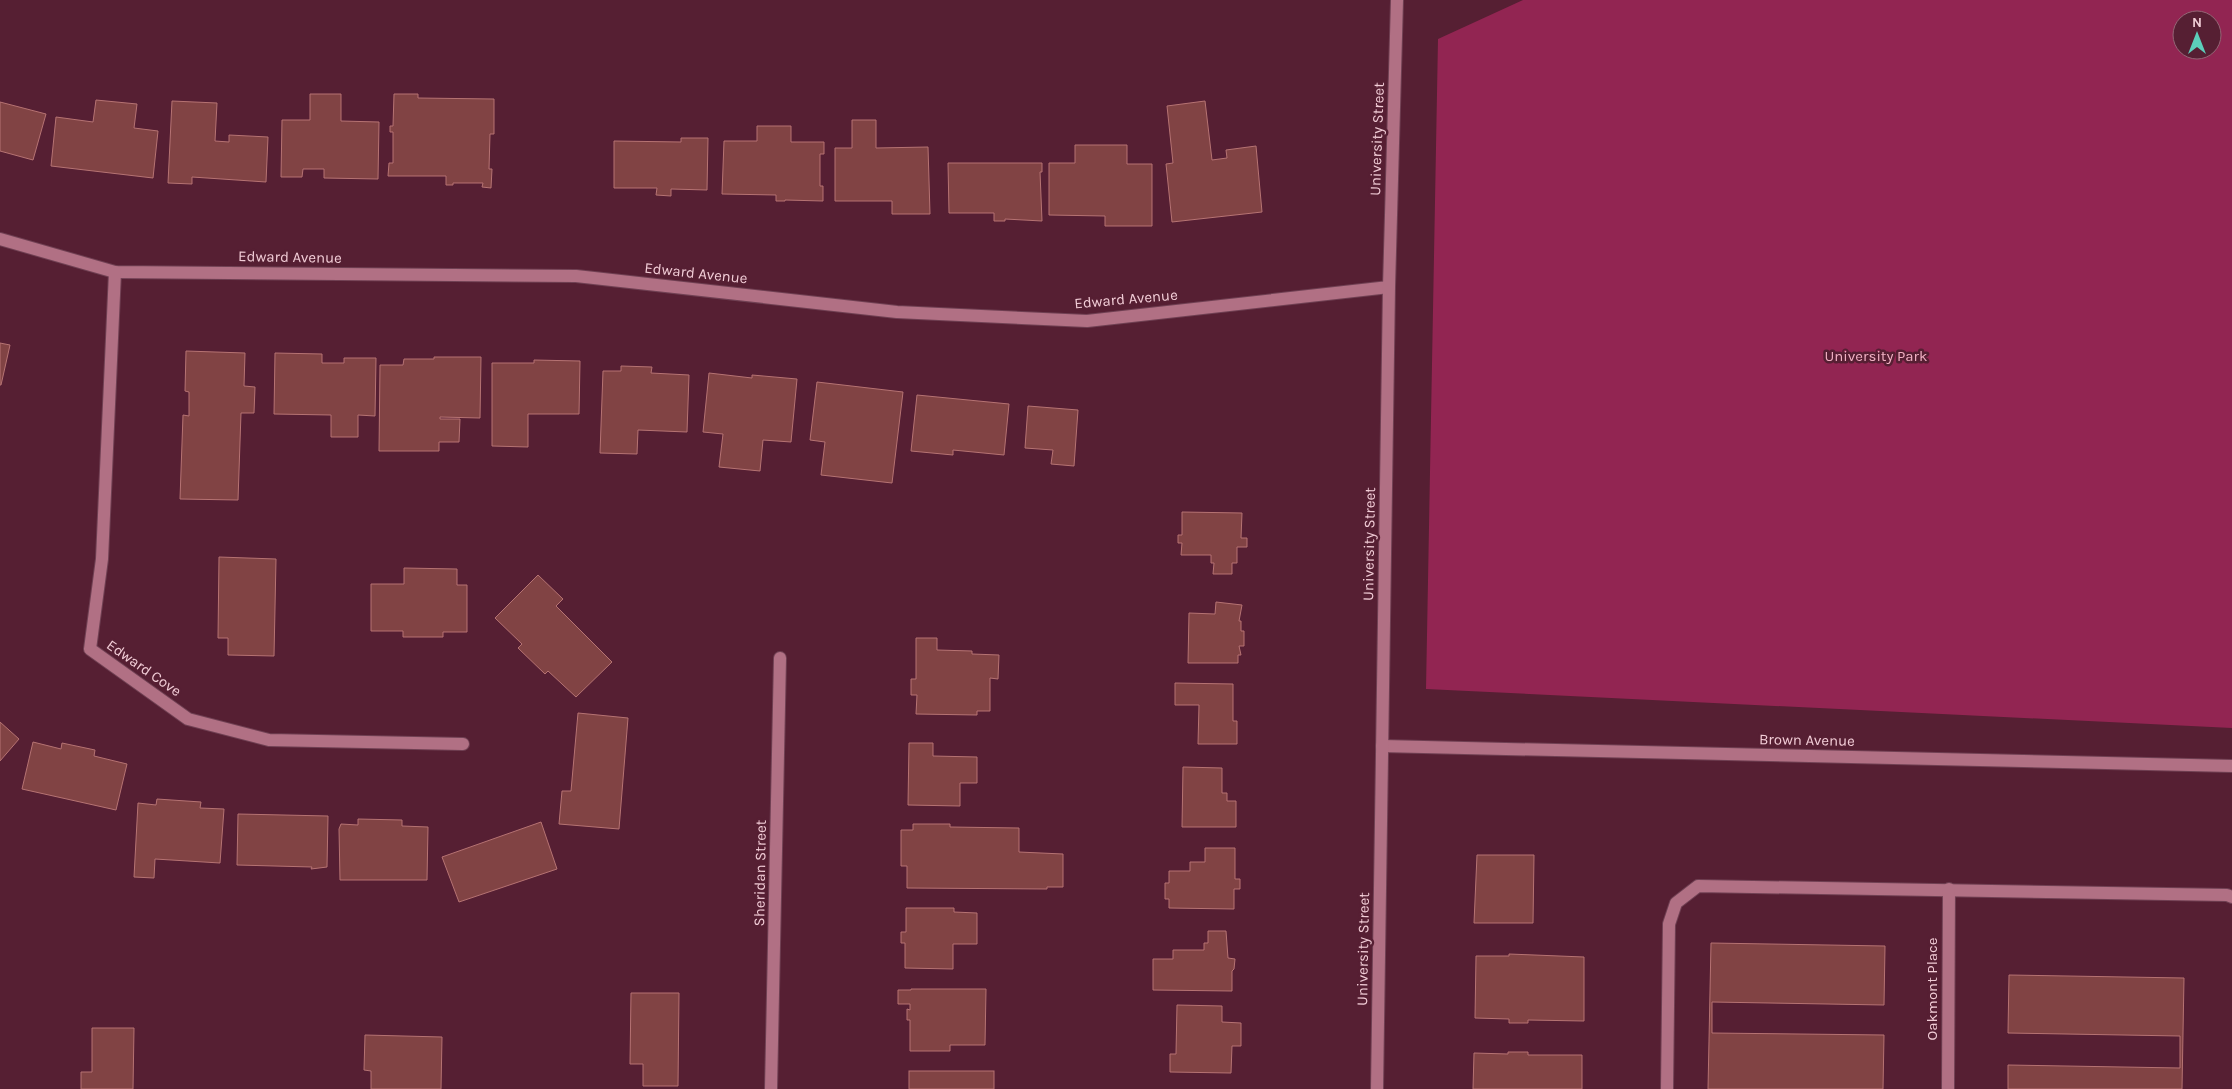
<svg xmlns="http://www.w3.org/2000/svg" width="2232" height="1089" viewBox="0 0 2232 1089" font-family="Karla,sans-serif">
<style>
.green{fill:#922552;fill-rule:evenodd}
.building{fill:#814344;stroke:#b67373}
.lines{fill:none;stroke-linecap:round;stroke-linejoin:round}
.street-casing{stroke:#704053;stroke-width:14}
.secondary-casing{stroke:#704053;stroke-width:14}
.street{stroke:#b17084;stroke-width:12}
.secondary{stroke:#b17084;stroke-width:12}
.labels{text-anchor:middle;stroke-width:5;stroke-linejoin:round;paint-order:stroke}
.street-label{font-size:15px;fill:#f2cdd7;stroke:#561f33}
.park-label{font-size:15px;fill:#f2b1c4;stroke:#561f33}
</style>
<rect width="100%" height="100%" fill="#561f33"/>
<!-- green -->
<path class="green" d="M 1523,0 L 2232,0 L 2232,728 L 1426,689 L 1438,39 ZM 2182,20 L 2212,20 L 2212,50 L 2182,50 Z"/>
<!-- building -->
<g class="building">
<polygon points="310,94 341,94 341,121 379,122 378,179 324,178 324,169 303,169 302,177 281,177 282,120 310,120"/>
<polygon points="394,94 418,94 418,98 494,99 494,134 490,134 489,169 492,169 491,188 482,187 483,183 453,183 453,185 446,185 446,176 388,176 389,163 393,163 393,132 390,132 390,126 393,126"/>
<polygon points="96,100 137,104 134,128 158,131 153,178 51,166 56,117 93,122"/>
<polygon points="172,101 217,103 215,141 229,142 229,135 268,137 266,182 192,177 192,184 168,183"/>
<polygon points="1205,101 1212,160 1227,158 1226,150 1256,146 1262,212 1172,222 1166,164 1173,163 1167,106"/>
<polygon points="0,102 46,114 33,160 0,151"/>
<polygon points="852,120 876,120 876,148 928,147 930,214 892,214 892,201 835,201 835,148 852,148"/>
<polygon points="757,126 791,126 791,142 824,142 824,154 820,154 820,186 823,186 823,201 785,200 785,201 776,201 776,195 722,194 724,141 757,141"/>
<polygon points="681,138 708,138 707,190 671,189 671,196 656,195 657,188 614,188 614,141 681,142"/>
<polygon points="1075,145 1127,145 1127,164 1152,164 1152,226 1105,226 1105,216 1049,215 1049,163 1075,163"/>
<polygon points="948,163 1042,163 1042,172 1040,172 1042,221 1005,219 1005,221 994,221 994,213 949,213"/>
<polygon points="0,343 10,345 1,385 0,385"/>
<polygon points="186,351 245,353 244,386 255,387 254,413 241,413 238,500 180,499 183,415 189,416 189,392 185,391"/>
<polygon points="275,353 322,354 322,363 344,363 344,358 376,358 375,416 358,415 358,437 331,437 331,415 274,414"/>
<polygon points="434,357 481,357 480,418 440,417 440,419 460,419 459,442 439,442 439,451 379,451 380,365 403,365 404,359 434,359"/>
<polygon points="534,360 580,361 579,414 528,414 528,447 492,446 492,363 534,363"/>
<polygon points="621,366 652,367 651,373 689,375 687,432 638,430 637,454 600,453 603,371 621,371"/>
<polygon points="709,373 752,378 752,375 797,379 791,442 763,440 760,471 719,467 723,434 703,432"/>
<polygon points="817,382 903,392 892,483 821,475 825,442 810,440"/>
<polygon points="917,395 1009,404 1004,455 953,450 953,455 911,451"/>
<polygon points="1028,406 1078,410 1074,466 1051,464 1053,450 1025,448"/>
<polygon points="1182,512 1242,513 1241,538 1247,538 1247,547 1237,547 1237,563 1232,563 1232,574 1213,574 1214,563 1211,563 1211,555 1181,555 1182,543 1178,543 1178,535 1182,535"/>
<polygon points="219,557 276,559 274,656 228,655 228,638 218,638"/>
<polygon points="404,568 457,569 457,585 467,585 467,632 443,632 443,637 403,637 403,631 371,631 371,584 404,584"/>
<polygon points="538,575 563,599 556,606 612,662 576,697 548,671 545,674 518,648 522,644 495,618"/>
<polygon points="1216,602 1242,605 1239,621 1241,621 1241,631 1244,631 1244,646 1239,646 1241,655 1238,655 1238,663 1188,663 1189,613 1215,614"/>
<polygon points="916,638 937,638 937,650 972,651 972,654 999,655 998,679 990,678 990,711 977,711 977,715 916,714 917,695 911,695 911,679 916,679"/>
<polygon points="1175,683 1233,684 1233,721 1237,721 1237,744 1198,744 1199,705 1175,705"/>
<polygon points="578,713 628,718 619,829 559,824 562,791 571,791"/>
<polygon points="0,722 19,739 0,761"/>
<polygon points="33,742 61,749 62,743 95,750 94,756 127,764 116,810 22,789"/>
<polygon points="909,743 933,743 933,756 977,757 977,783 960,783 960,806 908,805"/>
<polygon points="1183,767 1222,768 1222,793 1227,793 1227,801 1236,801 1236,827 1182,827"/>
<polygon points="157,799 201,802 200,808 224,809 220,863 155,859 154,878 134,877 138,803 156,805"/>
<polygon points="238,814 328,816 327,867 311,869 312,867 237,865"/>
<polygon points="358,819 402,820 402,826 428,827 427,880 340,880 339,829 341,824 358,825"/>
<polygon points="541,822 557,869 459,902 442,857"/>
<polygon points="913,824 950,824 950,827 1019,828 1019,852 1063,854 1063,887 1047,887 1047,889 907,888 907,866 901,866 901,830 913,830"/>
<polygon points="1205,848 1235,848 1235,879 1240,879 1240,889 1234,889 1234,909 1169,908 1169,899 1165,899 1165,883 1169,883 1169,871 1190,871 1190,862 1205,862"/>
<polygon points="1477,855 1534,855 1533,923 1474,923"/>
<polygon points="906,908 954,908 954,912 977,913 977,944 953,944 953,969 905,968 905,943 901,943 901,932 906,932"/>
<polygon points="1208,931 1226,931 1228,958 1235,959 1234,969 1232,971 1232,991 1153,990 1153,959 1173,959 1173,950 1204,950 1204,943 1208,943"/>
<polygon points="1711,943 1885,946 1884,1005 1712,1002 1712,1033 1884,1035 1883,1089 1708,1089"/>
<polygon points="1509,954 1584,957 1584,1021 1528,1020 1528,1023 1509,1023 1509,1019 1475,1018 1476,956 1509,956"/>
<polygon points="2009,975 2184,978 2182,1089 2008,1089 2008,1065 2180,1068 2180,1036 2008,1033"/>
<polygon points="911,989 986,989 985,1045 950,1045 950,1051 910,1051 910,1020 907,1020 907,1009 910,1010 910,1004 898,1004 898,990 911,990"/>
<polygon points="631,993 679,993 678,1086 643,1086 643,1064 630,1064"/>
<polygon points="1177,1005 1222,1006 1222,1022 1241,1023 1241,1046 1232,1046 1231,1073 1170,1072 1170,1054 1176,1054"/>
<polygon points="92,1028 134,1028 133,1089 81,1089 81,1072 92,1072"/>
<polygon points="365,1035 442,1037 441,1089 371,1089 371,1071 364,1070"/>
<polygon points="1508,1052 1528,1052 1528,1055 1582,1055 1582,1089 1473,1089 1474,1053 1508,1054"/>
<rect x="909" y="1071" width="85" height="18"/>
</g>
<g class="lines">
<!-- street casing -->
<g class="street-casing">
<g id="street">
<polyline points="0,239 115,272 576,276 897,312 1087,321 1389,287"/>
<polyline points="115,272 102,559 90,649 188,719 269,740 463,744"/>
<polyline points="1382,746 2232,766"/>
<polyline points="771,1089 780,658"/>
<polyline points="1667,1089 1669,924 1676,903 1698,886 2227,895 2232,897"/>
<polyline points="1948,1089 1949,889"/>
</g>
</g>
<!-- secondary casing -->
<g class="secondary-casing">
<polyline id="secondary" points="1377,1089 1389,287 1397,0"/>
</g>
<!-- street -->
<use href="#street" class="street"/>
<!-- secondary -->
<use href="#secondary" class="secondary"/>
</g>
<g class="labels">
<!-- street labels -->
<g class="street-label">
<text transform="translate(1377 139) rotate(-88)" y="5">University Street</text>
<text transform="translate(290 257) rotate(1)" y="5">Edward Avenue</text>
<text transform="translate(696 273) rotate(6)" y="5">Edward Avenue</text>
<text transform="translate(1126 299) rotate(-5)" y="5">Edward Avenue</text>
<text transform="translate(1369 544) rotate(-89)" y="5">University Street</text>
<text transform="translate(144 668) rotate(35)" y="5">Edward Cove</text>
<text transform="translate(1807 740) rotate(1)" y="5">Brown Avenue</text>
<text transform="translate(760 873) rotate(-89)" y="5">Sheridan Street</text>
<text transform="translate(1363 949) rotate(-89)" y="5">University Street</text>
<text transform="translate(1932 989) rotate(-90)" y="5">Oakmont Place</text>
</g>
<!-- park labels -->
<g class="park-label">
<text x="1876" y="361">University Park</text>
</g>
</g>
<!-- north arrow -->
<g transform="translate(2197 35)"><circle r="24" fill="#561f33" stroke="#946575"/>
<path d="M0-4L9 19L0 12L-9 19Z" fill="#5cceba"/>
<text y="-8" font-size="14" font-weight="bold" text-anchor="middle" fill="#f2cdd7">N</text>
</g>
</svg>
